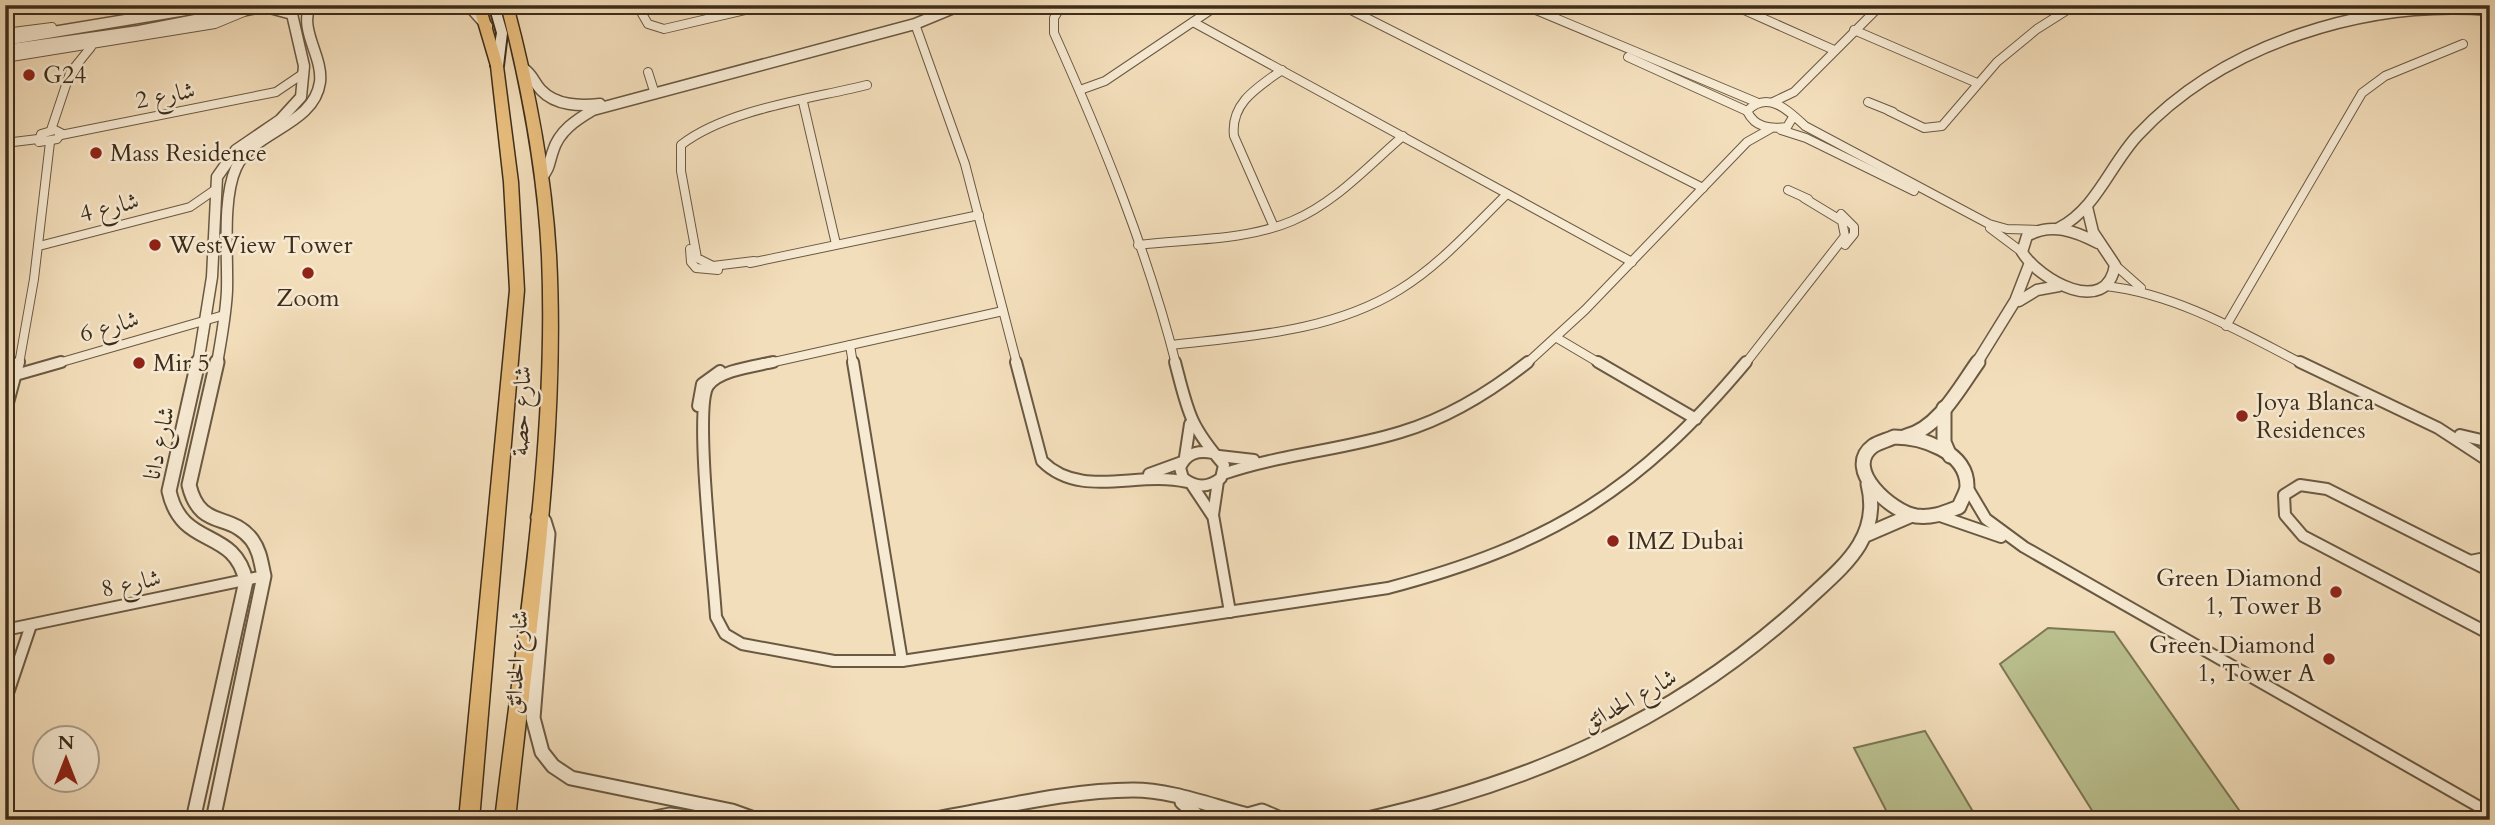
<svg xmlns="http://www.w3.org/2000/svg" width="2495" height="825" viewBox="0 0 2495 825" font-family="Cardo,Amiri,serif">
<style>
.green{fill:#bbc190;stroke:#7c7755;stroke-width:2}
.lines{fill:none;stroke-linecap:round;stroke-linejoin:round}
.minor-far1-casing{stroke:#6a5942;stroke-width:10}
.minor-casing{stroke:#6a5942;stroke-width:14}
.tertiary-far1-casing{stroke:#6a5942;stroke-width:13}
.tertiary-casing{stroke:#6a5942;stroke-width:17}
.secondary-casing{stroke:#3d2d1a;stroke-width:4}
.primary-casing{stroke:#3d2d1a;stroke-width:3}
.minor-far1{stroke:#f7ead3;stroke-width:8}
.minor{stroke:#f7ead3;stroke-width:10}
.tertiary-far1{stroke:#f7ead3;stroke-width:10}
.tertiary{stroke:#f7ead3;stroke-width:13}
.secondary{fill:#f7ead3;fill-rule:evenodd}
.primary{fill:#eabf7e;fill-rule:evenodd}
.poi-dot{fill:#8f2418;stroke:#f7ead3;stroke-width:2.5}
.labels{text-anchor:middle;stroke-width:5;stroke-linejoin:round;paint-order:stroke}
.poi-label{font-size:24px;fill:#3d2d1a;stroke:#f7ead3;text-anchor:start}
.street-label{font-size:24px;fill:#3d2d1a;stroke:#f7ead3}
</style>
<rect width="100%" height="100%" fill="#f3debb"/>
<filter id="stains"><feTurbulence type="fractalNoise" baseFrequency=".00286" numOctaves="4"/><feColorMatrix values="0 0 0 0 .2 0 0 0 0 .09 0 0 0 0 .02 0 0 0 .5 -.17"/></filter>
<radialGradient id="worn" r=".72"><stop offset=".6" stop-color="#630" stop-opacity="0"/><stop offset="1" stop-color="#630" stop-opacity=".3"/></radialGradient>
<!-- green -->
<g class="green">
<polygon points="2048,628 2114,632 2246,820 2098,820 2000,664"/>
<polygon points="1925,731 1978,820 1891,820 1854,748"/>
</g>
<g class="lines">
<!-- minor-far1 casing -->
<g class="minor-far1-casing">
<g id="minor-far1">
<polyline points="637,5 648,24 664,29 767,5"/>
<path d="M 1062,5 L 1054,18 L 1054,33 C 1102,140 1147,250 1176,364"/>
<polyline points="1341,5 1703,188"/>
<polyline points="1524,5 1756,102"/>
<polyline points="1733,5 1834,50"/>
<polyline points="1193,22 1632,262"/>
<polyline points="915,24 965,164 1017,364"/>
<polyline points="1854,30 1977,83"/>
<polyline points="5,33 52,27"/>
<polyline points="1628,57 1747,111"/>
<polyline points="5,58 215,24 244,12"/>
<polyline points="648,72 654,91"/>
<polyline points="1080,90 1105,81 1218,5"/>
<polyline points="803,102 836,244"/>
<polyline points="1773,102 1794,92 1881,5"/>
<polyline points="1868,102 1893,112"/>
<polyline points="1889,111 1924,128 1942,126 1997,62 2037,29 2075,5"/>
<path d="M 1793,117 L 1787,127 C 1770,129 1755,128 1747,111 C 1768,90 1788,110 1805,126 L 1989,224 L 2007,229 L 2038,230"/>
<polyline points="51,130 70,73 91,47"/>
<polygon points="55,130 61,133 57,139 39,142 41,134"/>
<polyline points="1781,130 1806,138 1914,191"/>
<polyline points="61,135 276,92 304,73"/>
<polyline points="5,143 38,139"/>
<polyline points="1788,190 1808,199"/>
<polyline points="1841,214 1854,227 1854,234 1845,245"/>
<path d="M 1274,227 L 1234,136 C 1230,103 1258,87 1282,70"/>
<polyline points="1990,228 2022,252"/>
<path d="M 1138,245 C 1188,239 1245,241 1292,221 C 1335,203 1368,166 1403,136"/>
<polyline points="39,246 190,207 216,189"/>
<polyline points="690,249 691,262 696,268 718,270"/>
<path d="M 754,261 L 713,266 L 697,258 L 681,171 L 681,145 C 727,109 811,99 867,85"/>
<polyline points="750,263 979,215"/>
<polyline points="2115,265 2141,288"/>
<path d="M 2106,286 C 2176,294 2241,332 2303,364"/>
<polyline points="2226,326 2362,93 2385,76 2463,44"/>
<polyline points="1557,338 1601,364"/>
<polyline points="850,345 853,364"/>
<path d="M 1172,345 C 1249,336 1331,332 1399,290 C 1440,265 1473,227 1507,194"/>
<polyline points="19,364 34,279 50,142"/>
<polyline points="55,364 224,315"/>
<polyline points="765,364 1003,311"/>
<polyline points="1526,364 1585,310 1747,142 1770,129"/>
<polyline points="1745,364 1845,236 1842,221 1804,198"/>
</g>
</g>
<!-- minor casing -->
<g class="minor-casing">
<g id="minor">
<path d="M 773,362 C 756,366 719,370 708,386 C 694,409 714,579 716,617 L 725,634 L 742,644 L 834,661 L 902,661 L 1388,588 C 1551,545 1638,491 1746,362"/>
<polyline points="853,362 902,661"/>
<path d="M 1016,362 L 1042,461 C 1081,500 1138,470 1187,482"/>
<path d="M 1175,362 C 1188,412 1189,425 1224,465 L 1221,478 C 1208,488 1196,488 1183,478 L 1180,468 C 1186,453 1198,450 1213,453"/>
<polyline points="1598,362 1696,419"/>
<polyline points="2300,362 2438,428 2490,462"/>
<polyline points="5,378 61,362"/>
<polyline points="698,406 702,384 720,371"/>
<polyline points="5,414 19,362"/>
<polyline points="2460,435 2490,442"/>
<polyline points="1219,456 1254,460"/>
<polyline points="1185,457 1190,424"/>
<polyline points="1149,474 1182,462"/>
<path d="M 1223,474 C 1281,454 1343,450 1401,432 C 1448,418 1490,392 1528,362"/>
<polyline points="1218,481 1213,515 1230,612"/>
<polyline points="1192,485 1212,515"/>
<polyline points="1967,487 1986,519 2024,547 2490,813"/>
<polyline points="1940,516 2001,537"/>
<polyline points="2470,561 2490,557"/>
<polyline points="2490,571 2327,489 2300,485 2284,495 2285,515 2303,536 2490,634"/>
<polyline points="5,630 264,576"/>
<polyline points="5,702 31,625"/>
</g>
</g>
<!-- tertiary-far1 casing -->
<g class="tertiary-far1-casing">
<g id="tertiary-far1">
<polyline points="468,5 487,26"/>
<polyline points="5,40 216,5"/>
<polyline points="5,50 139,31 272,5"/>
<path d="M 524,69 C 533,75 534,83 541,90 C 556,106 580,106 600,104"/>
<path d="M 542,177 C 550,168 549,162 553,151 C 559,131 576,120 593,110 L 915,24 L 961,5"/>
<path d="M 2087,207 L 2093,232 L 2115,265 C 2107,318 2039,280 2022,252 L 2027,236 C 2051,222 2075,231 2098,243"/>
<path d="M 2059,228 C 2097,208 2110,165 2138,135 C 2224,43 2366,0 2490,10"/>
<polyline points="2019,301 2037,290 2059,286"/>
<polyline points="198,364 212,277 217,177 236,150 280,120 301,97 304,66 292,14 266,7"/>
<path d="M 217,364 C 221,339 226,315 227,290 C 228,255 222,199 236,168 C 252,131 314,126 320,82 C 323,56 299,31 310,5"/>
<polyline points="1976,364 2015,301 2029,265"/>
</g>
</g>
<!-- tertiary casing -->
<g class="tertiary-casing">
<g id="tertiary">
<polyline points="1944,408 1944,442 1950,456"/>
<path d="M 1906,436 C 1938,429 1960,387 1978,362"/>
<path d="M 1894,437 C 1921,437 1967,451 1967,486 C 1967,492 1961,501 1959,507 C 1944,513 1933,518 1916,516 C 1892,512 1842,469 1873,446 C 1879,442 1888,440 1894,437 Z"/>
<polyline points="538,517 544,521 548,534 533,718 542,752 553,766 571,778 732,811 757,820"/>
<polyline points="1868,534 1912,515"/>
<polyline points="1182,802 1202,820"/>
<polyline points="1237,818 1262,811 1283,820"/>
<path d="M 193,820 L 246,581 C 234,526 182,550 169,491 L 198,362"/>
<path d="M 213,820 L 264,576 C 261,563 260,551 252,540 C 230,511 200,531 189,485 L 217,362"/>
<polyline points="644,820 670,815 712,820"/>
<path d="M 930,820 C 996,809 1066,790 1133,790 C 1170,790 1209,805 1244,814"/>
<path d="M 1363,820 C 1532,783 1676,720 1805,602 C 1841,568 1882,539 1868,484"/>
</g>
</g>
<!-- secondary casing -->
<g class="secondary-casing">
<polygon id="secondary" points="489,5 499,5 507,33 503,66 497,70 491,66 497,33"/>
</g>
<!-- primary casing -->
<g class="primary-casing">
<g id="primary">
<polygon points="473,5 485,5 503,66 518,182 524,290 479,820 459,820 510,290 504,182 491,66"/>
<path d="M 501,5 L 513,5 C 535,88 551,170 556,255 C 566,444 534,633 515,820 L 495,820 C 517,633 550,444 542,256 C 538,170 522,88 501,5 Z"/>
</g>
</g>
<!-- minor-far1 -->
<use href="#minor-far1" class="minor-far1"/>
<!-- minor -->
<use href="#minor" class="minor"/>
<!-- tertiary-far1 -->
<use href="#tertiary-far1" class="tertiary-far1"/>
<!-- tertiary -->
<use href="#tertiary" class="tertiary"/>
<!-- secondary -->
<use href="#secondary" class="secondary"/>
<!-- primary -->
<use href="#primary" class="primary"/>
</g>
<!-- markers -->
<g class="poi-dot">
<circle cx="29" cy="75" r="7"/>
<circle cx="96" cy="153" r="7"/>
<circle cx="155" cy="245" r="7"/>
<circle cx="308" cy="273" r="7"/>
<circle cx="139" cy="363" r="7"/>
<circle cx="2242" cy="416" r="7"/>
<circle cx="1613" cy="541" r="7"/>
<circle cx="2336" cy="592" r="7"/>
<circle cx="2329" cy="659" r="7"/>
</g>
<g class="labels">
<!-- poi labels -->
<g class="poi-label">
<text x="43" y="83">G24</text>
<text x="110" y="161">Mass Residence</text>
<text x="169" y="253">WestView Tower</text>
<text x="308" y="306" text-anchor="middle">Zoom</text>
<text x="153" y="371">Mir 5</text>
<text x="2256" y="410">Joya Blanca<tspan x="2256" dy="28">Residences</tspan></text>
<text x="1627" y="549">IMZ Dubai</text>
<text x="2322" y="586" text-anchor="end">Green Diamond<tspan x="2322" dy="28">1, Tower B</tspan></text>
<text x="2315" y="653" text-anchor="end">Green Diamond<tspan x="2315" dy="28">1, Tower A</tspan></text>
</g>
<!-- street labels -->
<g class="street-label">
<text transform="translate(165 95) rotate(-11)" y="8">شارع 2</text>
<text transform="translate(109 207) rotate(-14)" y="8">شارع 4</text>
<text transform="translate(109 326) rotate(-16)" y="8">شارع 6</text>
<text transform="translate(521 411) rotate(-88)" y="8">شارع حصة</text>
<text transform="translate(159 443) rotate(-78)" y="8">شارع دانا</text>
<text transform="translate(131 583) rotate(-12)" y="8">شارع 8</text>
<text transform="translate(516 662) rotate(-86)" y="8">شارع الحدائق</text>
<text transform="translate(1629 700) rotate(-29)" y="8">شارع الحدائق</text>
</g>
</g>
<!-- margin -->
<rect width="2495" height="825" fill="none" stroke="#f3debb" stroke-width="28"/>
<rect x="7" y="7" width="2481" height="811" fill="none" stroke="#3d2d1a" stroke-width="3.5"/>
<rect x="14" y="14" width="2467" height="797" fill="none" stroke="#3d2d1a" stroke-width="2"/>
<!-- north arrow -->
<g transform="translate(66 759)"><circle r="33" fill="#f7ead3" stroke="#ad9e89" stroke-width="2"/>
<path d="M0-5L12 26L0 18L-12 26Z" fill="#8f2418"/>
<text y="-10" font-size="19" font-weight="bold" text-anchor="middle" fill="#3d2d1a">N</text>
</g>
<rect width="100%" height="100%" filter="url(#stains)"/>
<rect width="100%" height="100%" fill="url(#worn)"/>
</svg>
